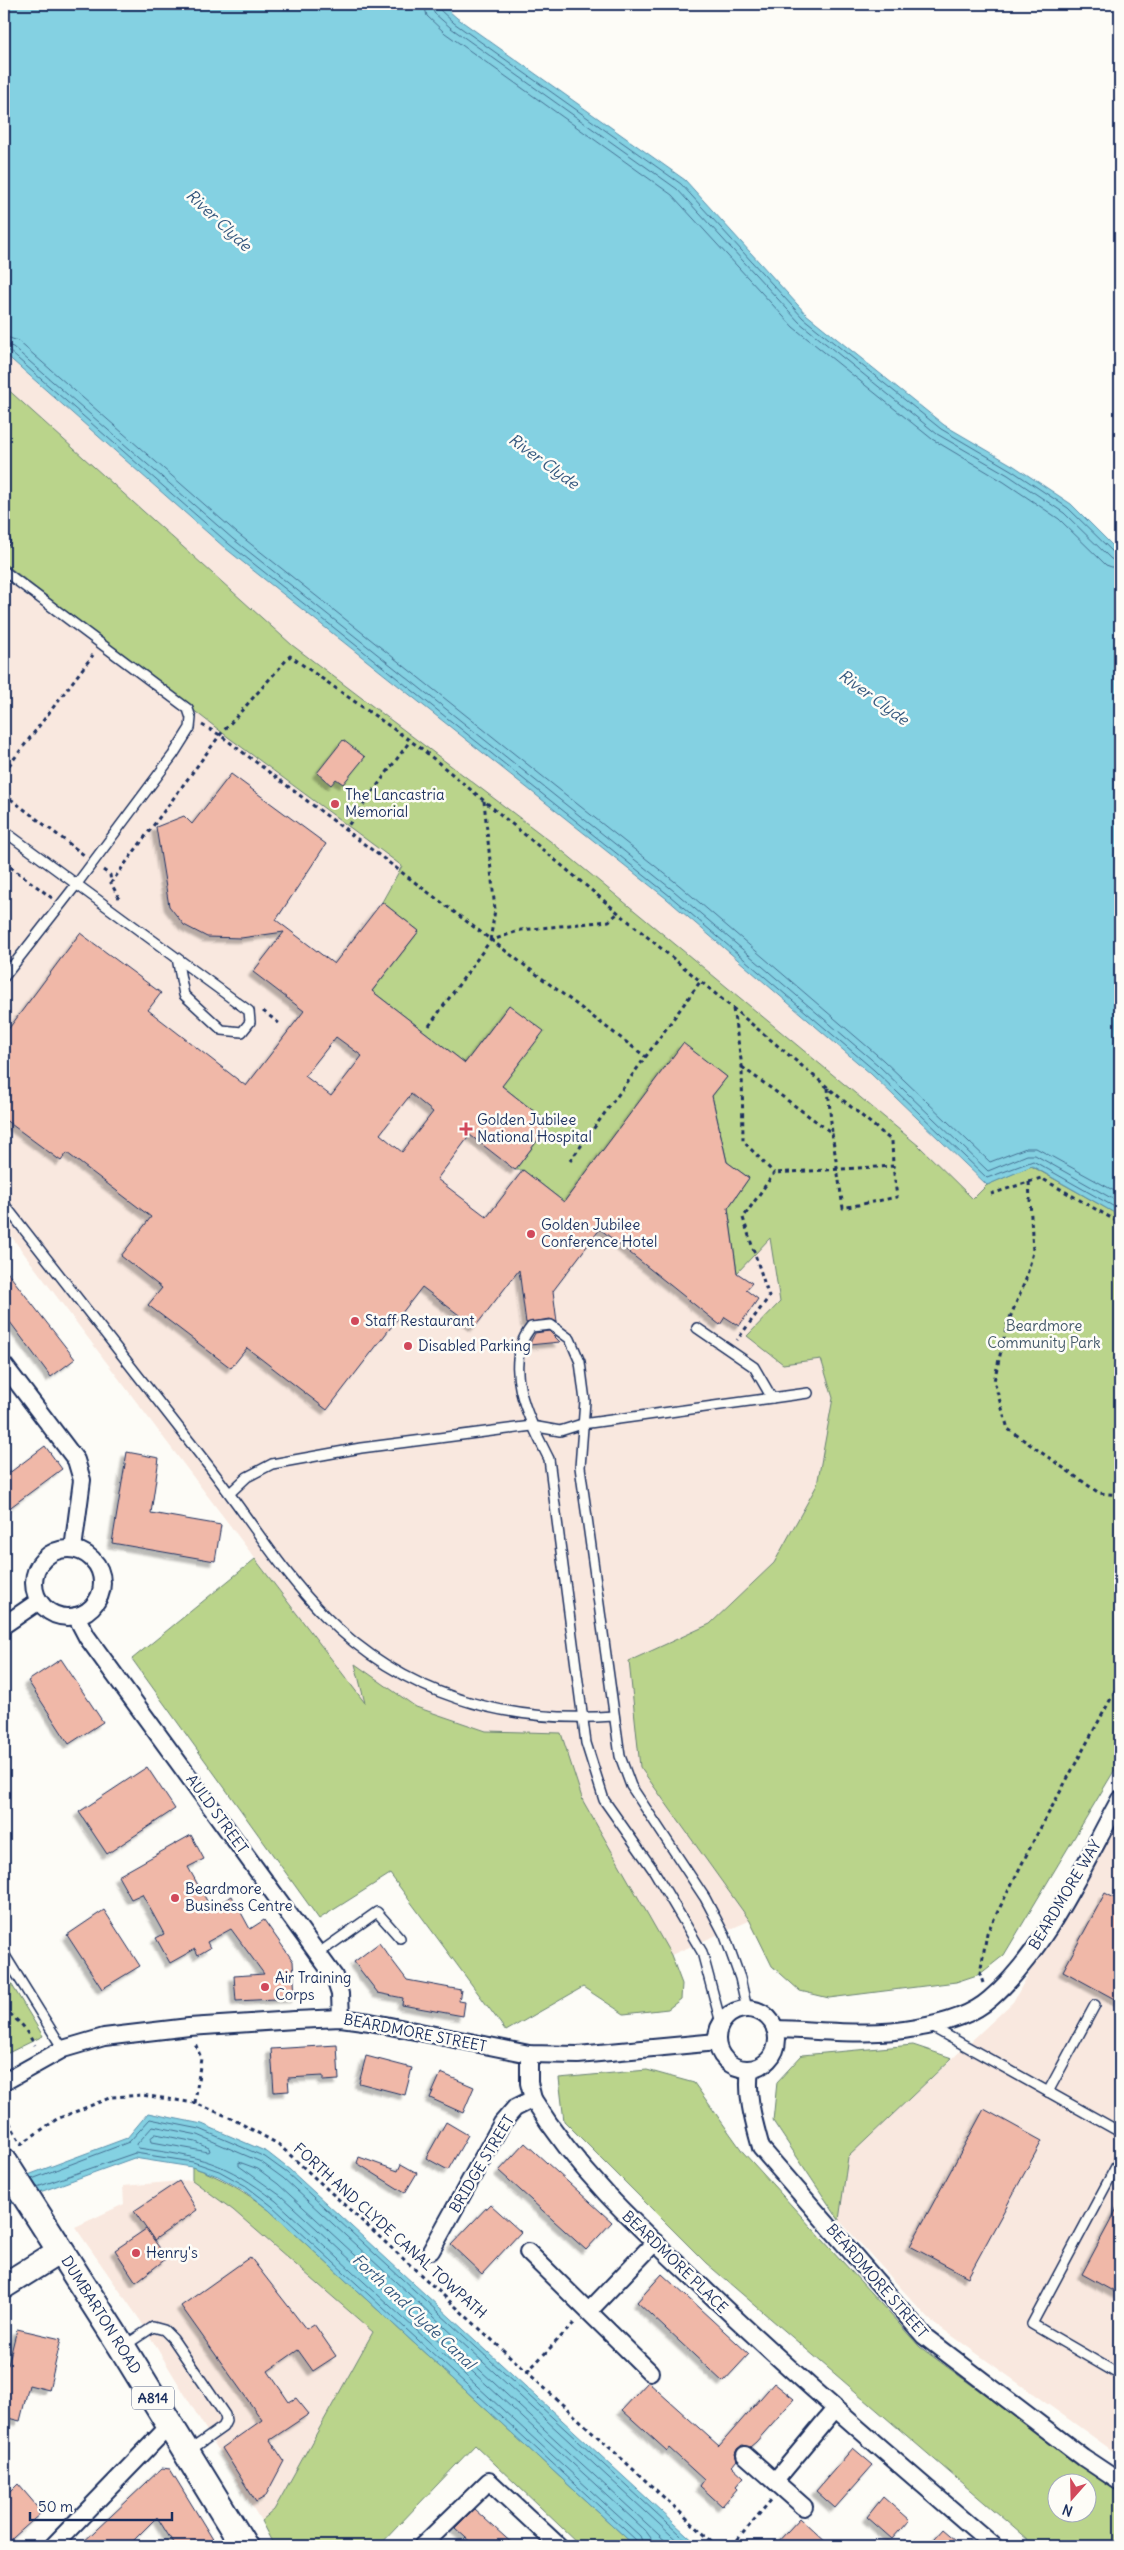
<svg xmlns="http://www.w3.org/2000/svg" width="1124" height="2550" viewBox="0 0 1124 2550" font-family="Delius,sans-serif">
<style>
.built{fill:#f9e8df}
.green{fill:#bad48b;stroke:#6a8274;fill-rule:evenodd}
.water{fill:#84d1e2;stroke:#5a90ad}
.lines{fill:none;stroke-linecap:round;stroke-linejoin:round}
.shore{stroke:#457093;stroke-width:1}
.building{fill:#f0b8a8;stroke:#1b2f5e;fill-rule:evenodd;filter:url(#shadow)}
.service-casing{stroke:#1b2f5e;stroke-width:12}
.minor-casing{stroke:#1b2f5e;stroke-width:20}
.secondary-casing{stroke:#1b2f5e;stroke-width:28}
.primary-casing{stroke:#1b2f5e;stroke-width:30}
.path{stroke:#1b2f5e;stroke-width:3;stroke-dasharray:4 4;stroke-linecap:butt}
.service{stroke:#fdfcf7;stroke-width:9}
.minor{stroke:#fdfcf7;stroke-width:16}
.secondary{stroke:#fdfcf7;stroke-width:24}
.primary{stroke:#fdfcf7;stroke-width:26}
.poi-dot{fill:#d1495b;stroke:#fdfcf7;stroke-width:2}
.labels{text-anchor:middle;stroke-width:5;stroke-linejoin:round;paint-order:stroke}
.shield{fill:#fdfcf7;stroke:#5f6c8c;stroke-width:1}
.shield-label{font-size:14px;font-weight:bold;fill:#1b2f5e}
.poi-label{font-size:15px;fill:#1b2f5e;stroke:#fdfcf7;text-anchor:start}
.park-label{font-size:15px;fill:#435869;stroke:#fdfcf7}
.street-label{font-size:15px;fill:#1b2f5e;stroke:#fdfcf7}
.water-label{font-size:16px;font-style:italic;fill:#35587f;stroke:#fdfcf7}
</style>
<defs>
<filter id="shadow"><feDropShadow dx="-4.5" dy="4.5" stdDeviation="1" flood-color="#0004"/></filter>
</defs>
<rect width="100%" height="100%" fill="#fdfcf7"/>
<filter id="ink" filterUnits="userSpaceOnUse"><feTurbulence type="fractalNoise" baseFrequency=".02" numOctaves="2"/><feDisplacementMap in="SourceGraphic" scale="10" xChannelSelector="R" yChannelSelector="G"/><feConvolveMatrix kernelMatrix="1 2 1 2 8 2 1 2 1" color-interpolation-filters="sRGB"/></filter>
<g filter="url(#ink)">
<!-- built -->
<g class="built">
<polygon points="4,353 225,548 667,899 871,1074 987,1185 958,1215 829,1998 800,1991 772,1966 749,1921 671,1955 682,1984 681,1999 668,2009 624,2014 366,1705 4,1227"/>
<polygon points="1120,1810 1120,2456 930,2320 839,2220 847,2157 1013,2002"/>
<polygon points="192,2180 233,2210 373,2332 274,2511 261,2521 140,2320 75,2227 124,2204 123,2186"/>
</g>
<!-- green -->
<g class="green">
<polygon points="4,386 292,645 554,844 919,1146 973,1199 987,1185 1031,1166 1120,1216 1120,1761 1004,1955 980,1974 956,1982 829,1998 800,1991 772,1966 750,1921 640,1767 629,1661 710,1624 774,1563 817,1485 833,1398 821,1359 783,1364 747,1336 780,1302 770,1238 737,1273 728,1208 749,1178 727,1162 712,1096 727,1077 683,1044 564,1202 523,1170 515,1170 550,1124 502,1086 509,1005 465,1063 372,991 419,931 382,902 402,866 228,737 4,563"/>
<polygon points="255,1559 365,1703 355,1664 416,1707 486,1731 561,1733 583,1801 671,1955 682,1984 681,1999 668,2009 624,2014 583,1987 506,2031 390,1874 319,1919 132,1659"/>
<polygon points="4,1972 43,2036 4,2055"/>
<polygon points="913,2045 952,2058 848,2157 839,2220 773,2121 777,2082 802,2055"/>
<path d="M 647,2070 L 694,2083 L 743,2152 L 920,2347 L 1120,2494 L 1120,2546 L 1035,2546 L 706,2263 L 564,2121 L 559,2078 ZM 1056,2482 L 1086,2482 L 1086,2512 L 1056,2512 Z"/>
<path d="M 192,2167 C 221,2177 244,2191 269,2210 L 635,2546 L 581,2546 L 475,2445 L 379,2546 L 274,2546 L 261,2521 L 274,2510 L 373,2332 L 233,2210 L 192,2180 Z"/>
</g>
<!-- water -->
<g class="water">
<polygon points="4,4 441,4 457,18 685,180 806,314 944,425 1014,466 1071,504 1120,553 1120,1216 1032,1166 987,1185 871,1074 667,899 225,548 4,353"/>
<polygon points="148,2113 202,2124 267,2152 290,2170 699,2546 635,2546 269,2210 243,2190 218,2176 192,2167 134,2158 4,2205 4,2184 127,2138"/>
</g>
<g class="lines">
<!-- shore -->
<g class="shore">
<polyline points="424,4 427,16 445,33 672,195 793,327 932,439 1004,482 1059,519 1106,565 1120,570"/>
<polyline points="432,4 434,13 451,28 677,189 799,322 937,434 1008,475 1064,513 1111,559 1120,562"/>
<polyline points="438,4 439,9 454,23 681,184 803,318 941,429 1011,470 1068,508 1115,554 1120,556"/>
<polyline points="4,336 18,341 237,533 679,885 883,1060 990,1162 1026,1148 1036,1148 1120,1194"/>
<polyline points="4,344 13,347 233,539 674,891 878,1065 988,1171 1027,1155 1035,1155 1120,1203"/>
<polyline points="4,350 9,351 229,544 670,896 874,1070 987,1178 1033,1161 1120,1210"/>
<polygon points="156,2134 196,2142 209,2148 210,2151 208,2152 152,2142 151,2138"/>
<polyline points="32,2179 129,2142 150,2119 200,2129 265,2157 287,2173 692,2546"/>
<polyline points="37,2187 135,2153 193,2162 219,2171 246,2186 272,2206 636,2540 638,2546"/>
<path d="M 644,2546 L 640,2536 L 276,2201 C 224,2161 201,2157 138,2148 L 137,2144 L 153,2126 L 198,2135 L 261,2162 L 283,2178 L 683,2546"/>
<polyline points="652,2546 651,2538 645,2530 281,2196 239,2166 239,2162 258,2169 278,2184 671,2546"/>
</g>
</g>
<!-- building -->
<g class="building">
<polygon points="343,740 365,757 343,784 336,779 331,785 317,773"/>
<path d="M 231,774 L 326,844 L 276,920 L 334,964 L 382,902 L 419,931 L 372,991 L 465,1063 L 509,1005 L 544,1031 L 502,1086 L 550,1124 L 515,1170 L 470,1135 L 437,1179 L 487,1217 L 523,1170 L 564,1202 L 683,1043 L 727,1077 L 712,1096 L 727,1162 L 749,1178 L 728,1208 L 737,1273 L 752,1283 L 746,1290 L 758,1299 L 739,1326 L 725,1317 L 720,1325 L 600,1229 L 553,1291 L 557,1322 L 550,1319 L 526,1323 L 519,1270 L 475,1327 L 422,1287 L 327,1410 L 247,1348 L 231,1368 L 148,1305 L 162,1288 L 121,1256 L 151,1217 L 67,1153 L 61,1161 L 4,1119 L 4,1035 L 80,933 L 161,993 L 148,1010 L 246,1086 L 304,1011 L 253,972 L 284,932 L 241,938 L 207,937 L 184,925 L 169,906 L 156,827 L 184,816 L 192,824 ZM 336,1037 L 362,1056 L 331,1096 L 305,1076 ZM 411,1094 L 433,1112 L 402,1152 L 380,1134 Z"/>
<polygon points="4,1268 75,1359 51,1377 4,1314"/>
<polygon points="549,1331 560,1342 529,1345 535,1333"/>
<polygon points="45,1446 62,1469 4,1512 4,1477"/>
<polygon points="127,1452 159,1458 151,1513 221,1525 215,1561 112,1543"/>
<polygon points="61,1659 103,1722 69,1744 28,1681"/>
<polygon points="147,1767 175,1809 107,1854 79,1812"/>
<polygon points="191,1835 204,1859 188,1867 211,1908 232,1896 250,1929 264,1920 293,1961 295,1998 236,2001 234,1976 264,1974 231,1929 207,1942 210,1948 198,1955 195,1949 170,1963 156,1938 164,1934 142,1894 131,1899 118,1876"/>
<polygon points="1105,1893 1120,1901 1120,2002 1063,1971"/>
<polygon points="104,1910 140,1966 102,1989 67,1935"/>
<polygon points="379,1943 407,1980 461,1990 459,2001 465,2002 463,2016 402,2005 403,1998 378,1993 354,1962"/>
<polygon points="337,2045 339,2080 323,2081 323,2076 288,2078 289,2091 274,2092 271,2049"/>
<polygon points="366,2056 412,2068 405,2095 359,2083"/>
<polygon points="441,2073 474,2087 463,2113 430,2098"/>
<polygon points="984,2109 1042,2141 968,2277 910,2246"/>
<polygon points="446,2122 468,2135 448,2170 426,2158"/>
<polygon points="525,2143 612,2222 586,2250 499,2171"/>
<polygon points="359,2157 398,2171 401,2164 417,2173 405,2193 357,2163"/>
<polygon points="179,2181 197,2210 154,2240 134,2211"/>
<polygon points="1120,2203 1120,2295 1082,2274"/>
<polygon points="490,2204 521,2232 482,2274 451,2245"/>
<polygon points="146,2229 167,2258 136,2282 115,2250"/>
<polygon points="250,2257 306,2329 314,2324 336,2356 313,2371 298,2350 268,2371 289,2402 296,2398 309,2414 270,2440 284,2461 265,2497 256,2502 222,2448 262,2420 181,2306"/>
<polygon points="662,2274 749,2354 723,2382 637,2302"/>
<polygon points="17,2329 61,2339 49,2390 29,2385 20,2421 4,2417 4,2363 8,2365"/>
<polygon points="648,2382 719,2446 774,2383 794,2399 756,2442 750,2447 742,2445 737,2449 735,2454 737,2460 732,2466 744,2477 736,2486 738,2488 722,2506 700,2486 704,2480 669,2448 667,2451 622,2410"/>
<polygon points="853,2448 873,2465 835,2508 816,2491"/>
<polygon points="162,2468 170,2469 217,2546 175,2546 157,2517 128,2546 79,2546"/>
<polygon points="18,2484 42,2512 4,2546 4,2498"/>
<polygon points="883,2497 909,2520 892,2539 867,2517"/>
<polygon points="474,2509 515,2546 475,2546 455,2528"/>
<polygon points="800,2518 830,2546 774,2546"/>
<polygon points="943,2529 963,2546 928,2546"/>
</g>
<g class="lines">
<!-- service casing -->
<g class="service-casing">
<g id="service">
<polyline points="4,542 5,541"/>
<polyline points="4,571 188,709 191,718 190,728 173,755 76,885 4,977"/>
<polyline points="4,831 249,1011 250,1022 242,1032 222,1030 184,995 177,958"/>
<path d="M 4,1204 C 70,1289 137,1374 204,1460 C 243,1509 281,1572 325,1616 C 403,1695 506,1724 614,1716"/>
<polyline points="697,1328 754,1367 772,1398"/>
<polyline points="230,1493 247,1477 272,1464 361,1448 532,1426 560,1431 582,1424 808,1393"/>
<polyline points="319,1953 377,1912 400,1938"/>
<polyline points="4,1954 63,2049"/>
<path d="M 721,2023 L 702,1952 L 654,1871 L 604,1800 L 586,1743 L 549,1459 C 530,1421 500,1366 531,1327 L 551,1325 L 570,1339 L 580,1362 L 585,1401 L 580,1467 L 620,1756 L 631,1786 L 705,1898 L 725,1936 L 740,1978 L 747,2009"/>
<polyline points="930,2026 1120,2132"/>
<polyline points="1048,2092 1095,2005"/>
<polyline points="1120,2159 1032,2324 1120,2375"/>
<polyline points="124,2346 153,2327 164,2330 173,2339 225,2415 226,2421 223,2427 189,2451"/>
</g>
</g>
<!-- minor casing -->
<g class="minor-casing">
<g id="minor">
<polyline points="4,1365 76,1460 82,1480 73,1549"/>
<circle cx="68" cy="1583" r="34"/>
<polyline points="76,1616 87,1637 334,1976 340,1994 341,2018"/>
<polyline points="4,1625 39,1601"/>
<circle cx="747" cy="2039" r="30"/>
<path d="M 775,2029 C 821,2030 871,2037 916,2028 C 941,2024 971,2016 990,1999 C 1046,1951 1084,1864 1120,1799"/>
<path d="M 750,2069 C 746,2097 754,2122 761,2148 L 924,2336 L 1084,2458 L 1120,2482"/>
<polyline points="4,2082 63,2049 104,2037 189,2027 295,2020 341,2018 370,2022 529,2054 578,2055 717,2042"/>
<path d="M 533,2099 C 579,2173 636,2225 699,2284 C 794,2375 894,2460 994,2546"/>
<polyline points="431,2251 502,2123 515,2108 533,2099 529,2083 529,2054"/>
<polyline points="528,2252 650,2372"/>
<polyline points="589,2311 655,2242"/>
<polyline points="745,2455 804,2507"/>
<polyline points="775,2481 835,2409"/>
<polyline points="53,2546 170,2425"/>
<polyline points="422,2546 489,2481 559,2546"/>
</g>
</g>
<!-- secondary casing -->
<g class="secondary-casing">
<polyline id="secondary" points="4,2286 60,2251"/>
</g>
<!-- primary casing -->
<g class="primary-casing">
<polyline id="primary" points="4,2162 122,2347 244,2546"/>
</g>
<!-- path -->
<g class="path">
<polyline points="202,725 220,735 646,1057"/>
<polyline points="4,772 93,655"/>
<polyline points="4,794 84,855"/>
<polyline points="484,801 495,910 490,941"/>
<polyline points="344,831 410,741"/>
<polyline points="4,862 52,898"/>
<polyline points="103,870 110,875 111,882"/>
<polyline points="119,898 111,883 220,735 290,656 422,749 892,1141 893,1166 774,1173"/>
<polyline points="733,1009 742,1066 743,1141 774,1173 743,1218 769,1297 737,1340"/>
<polyline points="263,1011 280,1024"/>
<polyline points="429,1026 490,941 521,930 609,921 618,913"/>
<polyline points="742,1067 832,1133 843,1208 897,1197 893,1166"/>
<polyline points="828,1088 832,1133"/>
<polyline points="570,1161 700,982"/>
<polyline points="1029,1182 1033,1252 1026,1279 1007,1325 994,1381 1008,1429 1099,1493 1120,1495"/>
<polyline points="991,1194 1041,1178 1120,1223"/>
<polyline points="983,1983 980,1974 987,1933 1035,1838 1120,1682"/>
<polyline points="4,2008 23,2026 35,2045"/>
<polyline points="195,2103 201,2058 195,2043"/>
<polyline points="4,2119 7,2118 21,2144 57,2119 112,2097 142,2095 195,2103 229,2117 278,2144 717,2546"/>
<polyline points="527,2372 575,2322"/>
<polyline points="732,2546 772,2499"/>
</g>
<!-- service -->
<use href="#service" class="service"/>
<!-- minor -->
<use href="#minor" class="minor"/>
<!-- secondary -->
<use href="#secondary" class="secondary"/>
<!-- primary -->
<use href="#primary" class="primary"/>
</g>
</g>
<!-- markers -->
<g class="poi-dot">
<circle cx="335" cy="804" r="5"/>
<path d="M463.5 1121.5h5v5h5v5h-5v5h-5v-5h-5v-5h5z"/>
<circle cx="531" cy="1234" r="5"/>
<circle cx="355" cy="1321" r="5"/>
<circle cx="408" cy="1346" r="5"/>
<circle cx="175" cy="1898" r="5"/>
<circle cx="265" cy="1987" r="5"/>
<circle cx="136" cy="2253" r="5"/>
</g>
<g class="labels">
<!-- shield labels -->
<rect class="shield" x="132" y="2386.5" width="42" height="23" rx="4"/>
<g class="shield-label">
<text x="153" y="2403">A814</text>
</g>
<!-- poi labels -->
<g class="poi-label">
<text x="345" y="800">The Lancastria<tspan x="345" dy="17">Memorial</tspan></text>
<text x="477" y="1125">Golden Jubilee<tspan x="477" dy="17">National Hospital</tspan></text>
<text x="541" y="1230">Golden Jubilee<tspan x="541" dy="17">Conference Hotel</tspan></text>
<text x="365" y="1326">Staff Restaurant</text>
<text x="418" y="1351">Disabled Parking</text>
<text x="185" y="1894">Beardmore<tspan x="185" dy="17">Business Centre</tspan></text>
<text x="275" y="1983">Air Training<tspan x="275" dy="17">Corps</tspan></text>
<text x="146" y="2258">Henry's</text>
</g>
<!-- park labels -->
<g class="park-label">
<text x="1044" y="1331">Beardmore<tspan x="1044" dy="17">Community Park</tspan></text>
</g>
<!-- street labels -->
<g class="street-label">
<text transform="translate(217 1814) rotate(54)" y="5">AULD STREET</text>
<text transform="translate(1065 1895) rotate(-59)" y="5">BEARDMORE WAY</text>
<text transform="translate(415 2033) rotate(11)" y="5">BEARDMORE STREET</text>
<text transform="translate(482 2164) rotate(-59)" y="5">BRIDGE STREET</text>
<text transform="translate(390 2231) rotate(42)" y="5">FORTH AND CLYDE CANAL TOWPATH</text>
<text transform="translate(675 2262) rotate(44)" y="5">BEARDMORE PLACE</text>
<text transform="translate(877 2281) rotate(49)" y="5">BEARDMORE STREET</text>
<text transform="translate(101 2315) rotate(58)" y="5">DUMBARTON ROAD</text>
</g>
<!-- water labels -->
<g class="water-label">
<text transform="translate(219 220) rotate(43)" y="6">River Clyde</text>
<text transform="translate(544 461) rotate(36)" y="6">River Clyde</text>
<text transform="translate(874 697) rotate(36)" y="6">River Clyde</text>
<text transform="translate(414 2311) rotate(43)" y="6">Forth and Clyde Canal</text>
</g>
</g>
<!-- margin -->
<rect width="1124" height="2550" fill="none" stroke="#fdfcf7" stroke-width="20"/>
<rect x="10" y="10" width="1104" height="2530" fill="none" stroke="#1b2f5e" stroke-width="2" filter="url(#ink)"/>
<!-- north arrow -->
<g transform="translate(1072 2498) rotate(200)"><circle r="24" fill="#fdfcf7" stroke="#a3aaba"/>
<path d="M0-4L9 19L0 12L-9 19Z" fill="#d1495b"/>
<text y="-8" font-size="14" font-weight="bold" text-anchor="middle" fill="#1b2f5e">N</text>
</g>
<!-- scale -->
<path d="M30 2512v8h142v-8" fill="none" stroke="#1b2f5e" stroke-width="2.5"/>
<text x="38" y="2512" font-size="15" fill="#1b2f5e" stroke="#fdfcf7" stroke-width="4" paint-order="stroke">50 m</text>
</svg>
